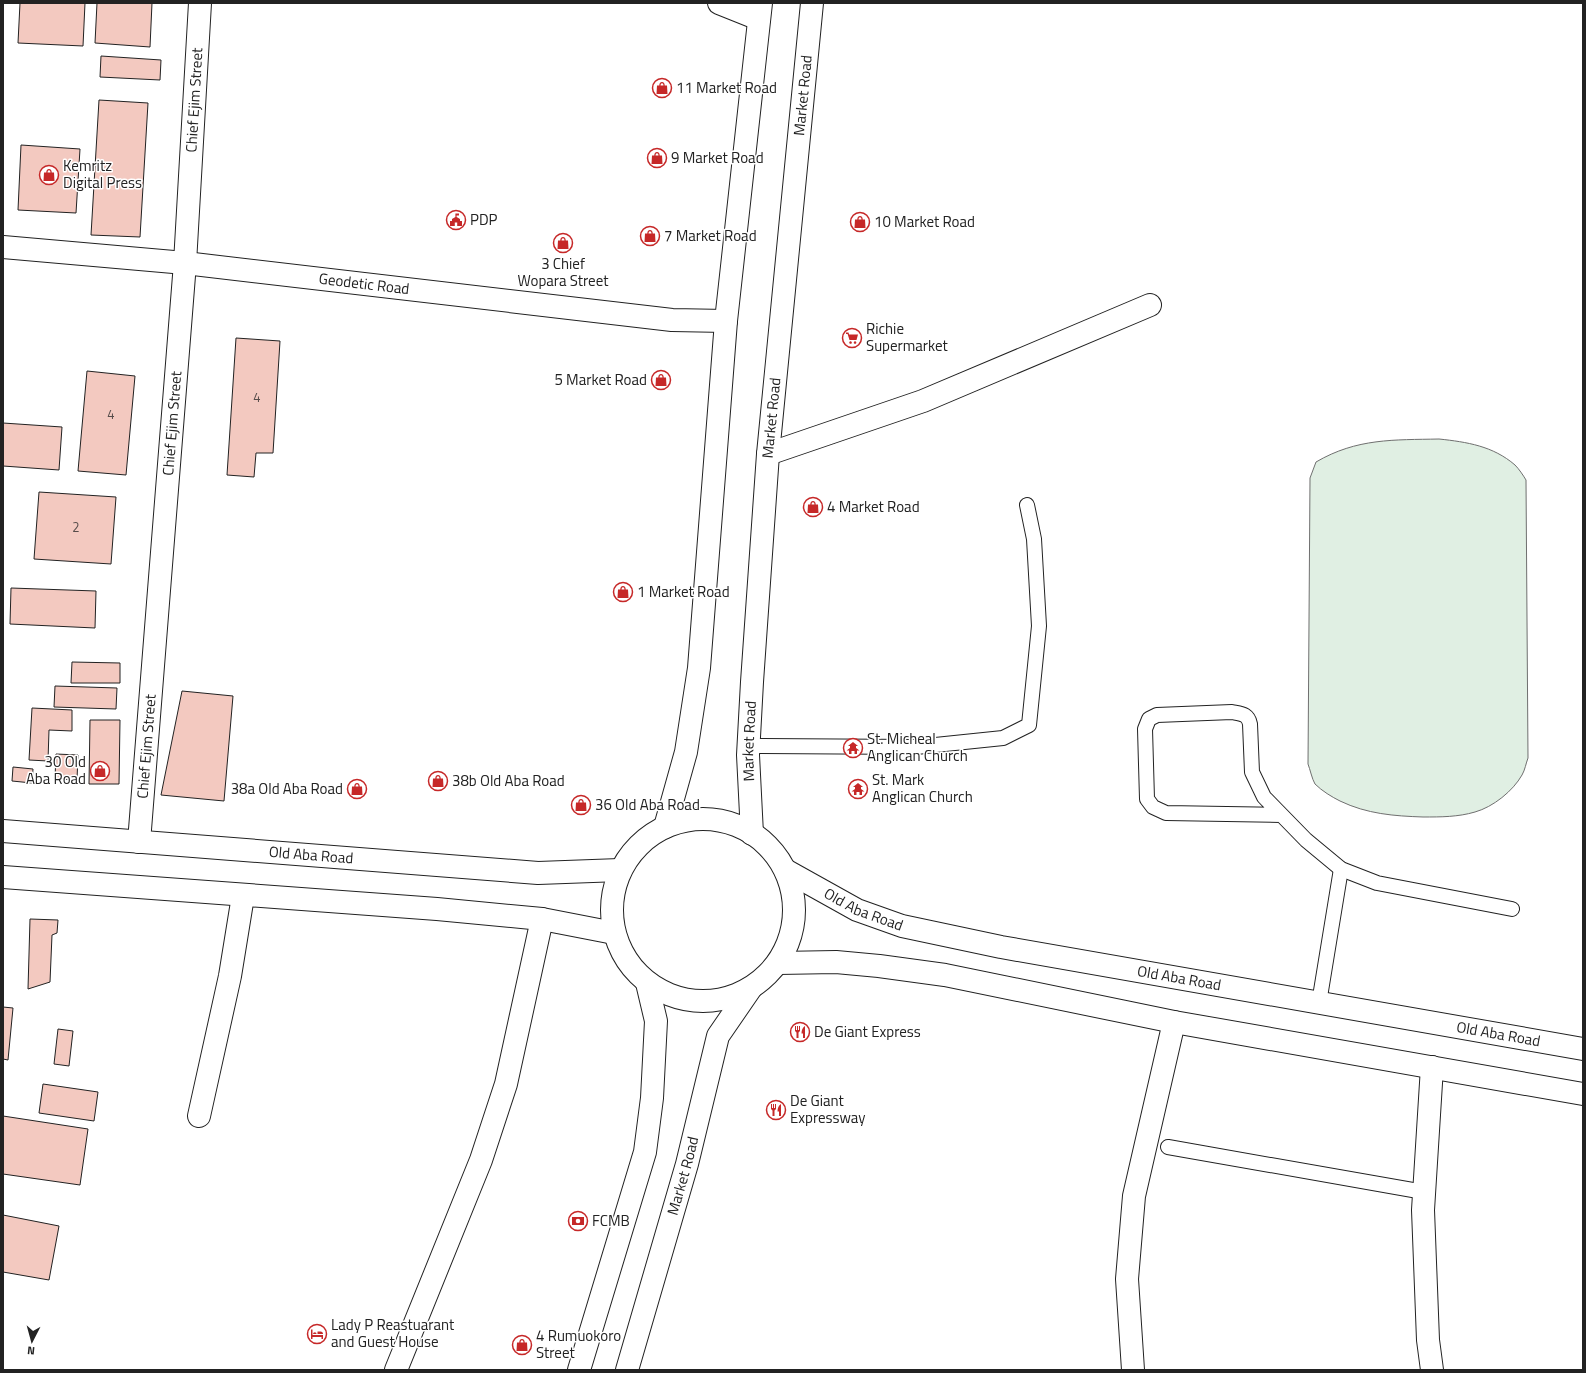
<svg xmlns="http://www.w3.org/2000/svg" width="1586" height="1373" viewBox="0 0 1586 1373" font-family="'Titillium Web',sans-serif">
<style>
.green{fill:#e0efe3;stroke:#6f6f6f}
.building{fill:#f3c9c0;stroke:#222}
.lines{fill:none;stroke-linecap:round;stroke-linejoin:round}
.service-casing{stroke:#222;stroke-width:16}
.minor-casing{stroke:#222;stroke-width:24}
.primary-casing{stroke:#222;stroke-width:24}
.service{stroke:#fff;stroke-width:14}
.minor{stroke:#fff;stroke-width:22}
.primary{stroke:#fff;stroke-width:22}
.labels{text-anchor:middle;stroke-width:3;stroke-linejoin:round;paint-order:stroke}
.number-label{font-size:13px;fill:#564c4a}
.poi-label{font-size:15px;fill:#222;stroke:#fff;text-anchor:start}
.street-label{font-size:15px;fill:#222;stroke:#fff}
</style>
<rect width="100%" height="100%" fill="#fff"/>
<!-- green -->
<path class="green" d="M 1439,439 C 1467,442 1493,446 1515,465 C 1519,469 1523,475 1526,480 L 1528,758 C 1526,763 1525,770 1522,775 C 1513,791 1493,807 1475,812 C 1458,817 1441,817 1423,817 C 1394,816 1367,814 1340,801 C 1332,797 1322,791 1315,784 C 1312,779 1310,769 1308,764 L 1310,478 L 1316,462 C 1357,438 1394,440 1439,439 Z"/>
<!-- building -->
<g class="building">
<polygon points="20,3 85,3 83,46 18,43"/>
<polygon points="97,3 152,3 150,47 95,43"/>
<polygon points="101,56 161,60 160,80 100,77"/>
<polygon points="99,100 148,103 140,237 91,235"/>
<polygon points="21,145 80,149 76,213 18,210"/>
<polygon points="236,338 280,341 273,453 256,453 254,477 227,475"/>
<polygon points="87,371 135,376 126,475 78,471"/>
<polygon points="3,423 62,427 59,470 3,466"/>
<polygon points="39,492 116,497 111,564 34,559"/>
<polygon points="11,588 96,591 95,628 10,624"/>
<polygon points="72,662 120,663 120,683 71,683"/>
<polygon points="55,686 117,688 116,709 54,707"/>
<polygon points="182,691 233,696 224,801 161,795"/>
<polygon points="32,708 72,710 72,731 49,730 48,761 29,760"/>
<polygon points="90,720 120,720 119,784 89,784"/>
<polygon points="56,754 78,755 77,780 55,779"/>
<polygon points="13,767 33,769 32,783 12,781"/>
<polygon points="30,919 58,920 57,933 52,935 50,982 28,989"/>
<polygon points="3,1007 13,1008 8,1060 3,1059"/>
<polygon points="58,1029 73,1031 69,1066 54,1064"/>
<polygon points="43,1084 98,1092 94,1121 39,1113"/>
<polygon points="3,1116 88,1129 80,1185 3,1174"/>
<polygon points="3,1215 59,1226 49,1280 3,1272"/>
</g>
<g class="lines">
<!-- service casing -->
<g class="service-casing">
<g id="service">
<polyline points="749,746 916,747 1003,738 1029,725 1039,626 1034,539 1027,505"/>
<path d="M 1281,815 L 1166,813 L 1153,807 L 1147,799 L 1145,729 L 1149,719 L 1157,715 L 1232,712 C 1242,714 1248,714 1250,724 L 1252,772 L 1264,797 L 1306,840 L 1341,869 L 1377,883 L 1512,909"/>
<polyline points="1319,1003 1341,869"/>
<polyline points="1168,1147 1424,1192"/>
</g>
</g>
<!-- minor casing -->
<g class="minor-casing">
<g id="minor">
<polyline points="719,3 759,19"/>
<path id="s1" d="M 3,247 L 185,263 L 672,320 L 726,321"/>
<polyline points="768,454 923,401 1150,305"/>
<path id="s2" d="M 139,842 L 185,263 L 200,3"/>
<polyline points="199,1116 230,976 243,896"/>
<polyline points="396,1370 481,1160 506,1084 542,919"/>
<polyline points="1133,1370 1127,1279 1134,1196 1174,1022"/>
<polyline points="1432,1370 1428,1340 1423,1210 1432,1067"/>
</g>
</g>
<!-- primary casing -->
<g class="primary-casing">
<g id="primary">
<circle cx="703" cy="910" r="91"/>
<polyline points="665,827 686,752 699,668 726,321 761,3"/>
<path id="s3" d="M 3,831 L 538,873 L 620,870"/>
<path id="s4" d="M 752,834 L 748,755 L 752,682 L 768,454 L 812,3"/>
<path id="s5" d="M 787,871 L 857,910 L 902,926 L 1001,947 L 1583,1049"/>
<polyline points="3,877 437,909 542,919 614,933"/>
<polyline points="778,963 836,962 879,966 945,975 1174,1022 1583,1094"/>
<polyline points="579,1370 645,1152 652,1098 656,1021 647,983"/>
<path id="s6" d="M 627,1370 L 687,1164 L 718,1036 L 751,988"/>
</g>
</g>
<!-- service -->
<use href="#service" class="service"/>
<!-- minor -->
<use href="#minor" class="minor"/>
<!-- primary -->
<use href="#primary" class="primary"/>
</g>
<!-- icons -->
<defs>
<g id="shop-ring" transform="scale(1)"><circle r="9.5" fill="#fff" stroke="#c62828" stroke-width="1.5"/><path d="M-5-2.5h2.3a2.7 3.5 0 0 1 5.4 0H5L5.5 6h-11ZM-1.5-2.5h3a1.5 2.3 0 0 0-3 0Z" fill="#c62828"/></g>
<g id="civic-ring" transform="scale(1)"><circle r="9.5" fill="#fff" stroke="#c62828" stroke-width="1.5"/><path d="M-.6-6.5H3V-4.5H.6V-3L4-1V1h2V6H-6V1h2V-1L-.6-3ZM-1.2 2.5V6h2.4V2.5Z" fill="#c62828"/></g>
<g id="supermarket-ring" transform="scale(1)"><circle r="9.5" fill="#fff" stroke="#c62828" stroke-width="1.5"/><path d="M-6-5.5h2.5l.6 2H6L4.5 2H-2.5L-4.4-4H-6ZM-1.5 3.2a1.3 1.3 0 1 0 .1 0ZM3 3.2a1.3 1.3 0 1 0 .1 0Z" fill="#c62828"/></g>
<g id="temple-ring" transform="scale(1)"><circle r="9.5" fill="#fff" stroke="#c62828" stroke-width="1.5"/><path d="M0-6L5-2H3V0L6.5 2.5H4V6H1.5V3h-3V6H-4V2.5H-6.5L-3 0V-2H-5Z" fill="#c62828"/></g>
<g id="restaurant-ring" transform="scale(1)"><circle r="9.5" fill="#fff" stroke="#c62828" stroke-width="1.5"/><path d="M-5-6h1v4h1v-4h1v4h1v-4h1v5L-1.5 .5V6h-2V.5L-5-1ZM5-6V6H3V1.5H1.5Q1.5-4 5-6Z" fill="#c62828"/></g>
<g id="bank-ring" transform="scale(1)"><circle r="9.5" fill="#fff" stroke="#c62828" stroke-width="1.5"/><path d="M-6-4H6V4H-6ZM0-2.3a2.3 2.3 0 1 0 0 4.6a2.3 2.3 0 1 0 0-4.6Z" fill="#c62828"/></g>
<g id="hotel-ring" transform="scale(1)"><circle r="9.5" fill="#fff" stroke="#c62828" stroke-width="1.5"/><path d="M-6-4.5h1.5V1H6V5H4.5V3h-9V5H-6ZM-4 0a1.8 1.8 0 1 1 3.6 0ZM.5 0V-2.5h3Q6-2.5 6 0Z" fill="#c62828"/></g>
</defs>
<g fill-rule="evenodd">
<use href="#shop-ring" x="662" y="88"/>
<use href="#shop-ring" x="657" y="158"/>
<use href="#shop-ring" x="49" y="175"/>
<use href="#civic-ring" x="456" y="220"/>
<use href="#shop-ring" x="860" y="222"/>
<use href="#shop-ring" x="650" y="236"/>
<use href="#shop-ring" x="563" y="243"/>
<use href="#supermarket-ring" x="852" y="338"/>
<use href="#shop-ring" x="661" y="380"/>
<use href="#shop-ring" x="813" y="507"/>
<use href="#shop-ring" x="623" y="592"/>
<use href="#temple-ring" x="853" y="748"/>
<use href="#shop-ring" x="100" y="771"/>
<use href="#shop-ring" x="438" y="781"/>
<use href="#shop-ring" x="357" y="789"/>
<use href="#temple-ring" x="858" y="789"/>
<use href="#shop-ring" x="581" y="805"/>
<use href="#restaurant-ring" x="800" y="1032"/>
<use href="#restaurant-ring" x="776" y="1110"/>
<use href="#bank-ring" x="578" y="1221"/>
<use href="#hotel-ring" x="317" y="1334"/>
<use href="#shop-ring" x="522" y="1345"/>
</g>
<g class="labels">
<!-- number labels -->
<g class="number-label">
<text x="257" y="402">4</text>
<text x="111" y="419">4</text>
<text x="76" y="532">2</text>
</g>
<!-- poi labels -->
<g class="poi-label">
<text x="676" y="93">11 Market Road</text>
<text x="671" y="163">9 Market Road</text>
<text x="63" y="171">Kemritz<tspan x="63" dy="17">Digital Press</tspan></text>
<text x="470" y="225">PDP</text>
<text x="874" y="227">10 Market Road</text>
<text x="664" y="241">7 Market Road</text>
<text x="563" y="269" text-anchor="middle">3 Chief<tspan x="563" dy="17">Wopara Street</tspan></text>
<text x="866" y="334">Richie<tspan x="866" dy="17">Supermarket</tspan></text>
<text x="647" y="385" text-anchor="end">5 Market Road</text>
<text x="827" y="512">4 Market Road</text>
<text x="637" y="597">1 Market Road</text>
<text x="867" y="744">St. Micheal<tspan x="867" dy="17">Anglican Church</tspan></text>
<text x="86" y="767" text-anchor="end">30 Old<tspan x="86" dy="17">Aba Road</tspan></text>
<text x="872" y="785">St. Mark<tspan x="872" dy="17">Anglican Church</tspan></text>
<text x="452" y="786">38b Old Aba Road</text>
<text x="343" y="794" text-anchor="end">38a Old Aba Road</text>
<text x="595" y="810">36 Old Aba Road</text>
<text x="814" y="1037">De Giant Express</text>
<text x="790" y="1106">De Giant<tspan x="790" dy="17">Expressway</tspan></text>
<text x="592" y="1226">FCMB</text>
<text x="331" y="1330">Lady P Reastuarant<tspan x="331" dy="17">and Guest House</tspan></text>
<text x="536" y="1341">4 Rumuokoro<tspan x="536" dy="17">Street</tspan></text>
</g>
<!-- street labels -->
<g class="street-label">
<text dy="5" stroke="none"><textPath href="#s4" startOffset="741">Market Road</textPath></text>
<text dy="5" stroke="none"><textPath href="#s2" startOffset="744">Chief Ejim Street</textPath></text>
<text dy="5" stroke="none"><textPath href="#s1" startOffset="363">Geodetic Road</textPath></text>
<text dy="5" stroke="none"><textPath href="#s4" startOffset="417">Market Road</textPath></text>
<text dy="5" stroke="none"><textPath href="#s2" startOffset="420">Chief Ejim Street</textPath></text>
<text dy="5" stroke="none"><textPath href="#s4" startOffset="93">Market Road</textPath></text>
<text dy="5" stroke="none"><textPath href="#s2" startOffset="96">Chief Ejim Street</textPath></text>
<text dy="5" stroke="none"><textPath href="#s3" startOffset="309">Old Aba Road</textPath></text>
<text dy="5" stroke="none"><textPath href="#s5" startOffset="86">Old Aba Road</textPath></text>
<text dy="5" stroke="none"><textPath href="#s5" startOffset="410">Old Aba Road</textPath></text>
<text dy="5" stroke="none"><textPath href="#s5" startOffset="734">Old Aba Road</textPath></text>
<text dy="5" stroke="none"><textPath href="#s6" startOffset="202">Market Road</textPath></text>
</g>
</g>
<!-- border -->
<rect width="1586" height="1373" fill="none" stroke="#222222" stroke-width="8"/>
<!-- north arrow -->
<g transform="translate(32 1341) rotate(186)" stroke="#ffffff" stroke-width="3" paint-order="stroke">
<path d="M0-3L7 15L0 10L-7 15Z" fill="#222222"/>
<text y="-6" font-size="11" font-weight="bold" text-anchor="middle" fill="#222222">N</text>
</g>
</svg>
